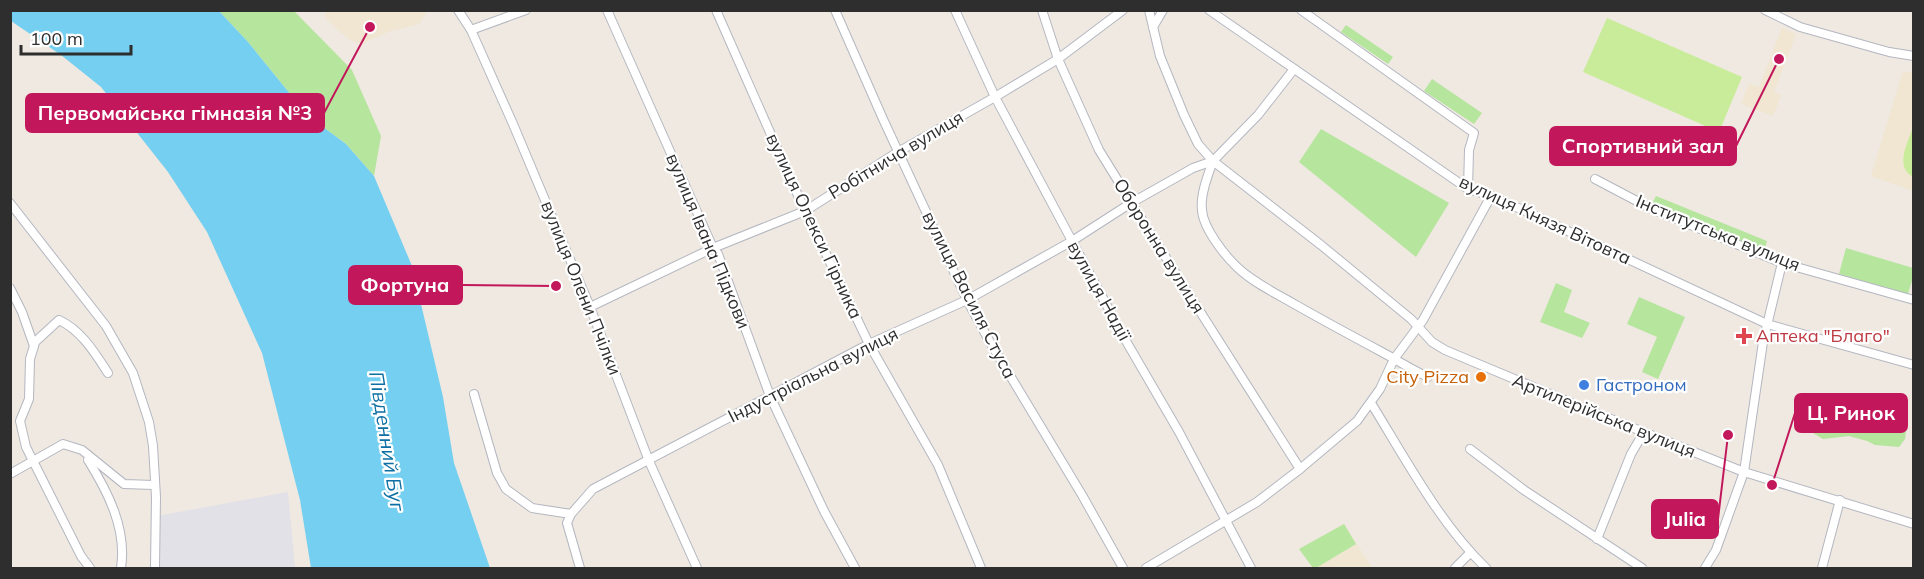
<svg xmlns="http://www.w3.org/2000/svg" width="1924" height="579" viewBox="0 0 1924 579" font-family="Mulish,sans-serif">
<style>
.industrial{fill:#e3e1e8}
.education{fill:#f0e6d1}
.green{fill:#b6e59e}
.pitch{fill:#c9ec9a}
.water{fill:#75cff0}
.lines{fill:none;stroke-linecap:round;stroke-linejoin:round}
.minor-casing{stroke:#b4b7c1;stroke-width:10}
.minor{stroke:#fff;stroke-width:8}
.health-dot{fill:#e0444e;stroke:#fff;stroke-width:2}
.food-dot{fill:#e8710a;stroke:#fff;stroke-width:2}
.shop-dot{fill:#3f7fe0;stroke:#fff;stroke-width:2}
.labels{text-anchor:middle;stroke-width:4.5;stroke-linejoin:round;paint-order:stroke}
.street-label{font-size:18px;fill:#2e2e2e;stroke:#fff}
.health-label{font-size:18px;fill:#be3a42;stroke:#fff;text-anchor:start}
.food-label{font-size:18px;fill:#c56008;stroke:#fff;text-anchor:end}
.shop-label{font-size:18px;fill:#366cbe;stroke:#fff;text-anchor:start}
.water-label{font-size:20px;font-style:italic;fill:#0d6fa3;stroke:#fff}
.leader{fill:none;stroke:#c2185b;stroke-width:2}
.callout-dot{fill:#c2185b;stroke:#fff;stroke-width:2}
.callout{fill:#c2185b;stroke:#c2185b;stroke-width:2}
.callout-label{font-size:20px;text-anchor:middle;font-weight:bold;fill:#fff}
</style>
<rect width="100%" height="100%" fill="#efe9e1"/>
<!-- industrial -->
<polygon class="industrial" points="288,492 295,568 158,568 157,516"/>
<!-- education -->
<g class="education">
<polygon points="328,10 427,10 427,11 419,24 390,31 361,44 350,40 338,30 324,16"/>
<polygon points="1782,28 1796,34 1774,92 1781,95 1773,116 1741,104 1749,83 1759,87"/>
<polygon points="1903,71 1913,73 1913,191 1871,176"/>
<polygon points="1344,524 1372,568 1313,568 1299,549"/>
</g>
<!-- green -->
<g class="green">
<polygon points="219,11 294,11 352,70 381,136 374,176 346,144 308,116 248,42"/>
<polygon points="1346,25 1393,57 1388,64 1341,32"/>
<polygon points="1432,79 1482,113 1474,124 1424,91"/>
<polygon points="1321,129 1449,203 1416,257 1299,162"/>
<polygon points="1656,196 1767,241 1764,251 1652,204"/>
<polygon points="1846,248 1913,268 1913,277 1908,294 1839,274"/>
<polygon points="1556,283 1572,290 1564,312 1590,323 1582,338 1540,322"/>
<polygon points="1639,297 1685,317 1658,379 1642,372 1657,337 1627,324"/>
<polygon points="1826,396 1851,405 1894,410 1908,417 1905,439 1899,447 1875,445 1867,441 1849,436 1823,439 1813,433 1813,419 1816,398"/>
<polygon points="1344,524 1356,544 1316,568 1313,568 1299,549"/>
</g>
<!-- pitch -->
<g class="pitch">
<polygon points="1607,18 1742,77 1719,132 1583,72"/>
<path d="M 1913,127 L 1913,177 C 1894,166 1908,143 1913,127 Z"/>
</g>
<!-- water -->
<polygon class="water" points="10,11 219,11 248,42 308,116 346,144 374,176 412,266 443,397 454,463 490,568 311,568 300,500 262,353 207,232 168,172 101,87 61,55 11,21"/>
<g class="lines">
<!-- minor casing -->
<g class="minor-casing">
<g id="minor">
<polyline points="458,10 471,30 513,124 590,307 649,461 697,568"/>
<polyline points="607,10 713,248 718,254 770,396 824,511 855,568"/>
<polyline points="716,10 795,189 869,344 938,465 981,568"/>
<polyline points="835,10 883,119 967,300 991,344 1082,495 1123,568"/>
<polyline points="955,10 995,97 1072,241 1126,341 1179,432 1251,568"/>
<polyline points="1042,10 1058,59 1099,150 1149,231 1300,469"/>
<path d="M 1149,10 L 1160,56 L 1184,115 L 1198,144 L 1213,161 C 1208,175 1200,195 1202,210 C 1203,228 1225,256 1238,268 C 1254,283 1277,294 1296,305 C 1324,321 1352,336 1380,351 C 1397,360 1412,370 1428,377"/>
<polyline points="1209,10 1468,189 1491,196 1523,210 1767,324 1914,365"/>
<polyline points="1301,10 1474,133 1469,150 1468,189"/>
<polyline points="1765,10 1800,27 1889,52 1914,56"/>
<polyline points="1153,27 1163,10"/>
<polyline points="471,30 526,10"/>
<polyline points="1213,161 1321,245 1411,319 1432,342 1445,350 1591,411 1744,472 1914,524"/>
<polyline points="1595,179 1652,209 1782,263 1914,300"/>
<polyline points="10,203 106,326 133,373 149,422 153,446 156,497 155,568"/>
<polyline points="10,288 22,312 34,346 30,359 29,399 20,421 26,447 81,556 90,568"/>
<polyline points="590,307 713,248 805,211 898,152 995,97 1058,59 1123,10"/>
<path d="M 34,346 L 35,342 L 59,320 C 81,330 95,353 108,373"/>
<polyline points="474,394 497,473 506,489 532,508 571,514 593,489 869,344 967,300 1072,241 1131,203 1193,168 1213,161 1258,115 1294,69"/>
<path d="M 1371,403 C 1405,458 1440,524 1486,568"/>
<polyline points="1470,449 1524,490 1642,568"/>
<path d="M 88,460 C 108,492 127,529 121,568"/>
<polyline points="10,474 63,444 82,450 124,484 154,485"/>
<polyline points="571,514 567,523 580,568"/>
<polyline points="1597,539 1631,454 1644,432"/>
<polyline points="1146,568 1257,502 1300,469 1357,421 1380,389 1394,359 1423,320 1491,196"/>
<polyline points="1455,568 1470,553"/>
<polyline points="1705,568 1716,550 1744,472 1763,342 1782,263"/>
<polyline points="1822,568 1840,500"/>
</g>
</g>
<!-- minor -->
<use href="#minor" class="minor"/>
</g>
<!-- markers -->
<path class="health-dot" d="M1741 327h6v6h6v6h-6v6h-6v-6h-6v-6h6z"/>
<circle class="food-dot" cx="1481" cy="377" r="6"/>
<circle class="shop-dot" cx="1584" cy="385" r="6"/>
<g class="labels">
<!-- street labels -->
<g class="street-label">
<text transform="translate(896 155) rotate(-31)" y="6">Робітнича вулиця</text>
<text transform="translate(1545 220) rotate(25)" y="6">вулиця Князя Вітовта</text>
<text transform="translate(814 226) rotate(65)" y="6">вулиця Олекси Гірника</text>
<text transform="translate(1718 233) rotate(22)" y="6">Інститутська вулиця</text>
<text transform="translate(708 241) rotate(67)" y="6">вулиця Івана Підкови</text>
<text transform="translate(1159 246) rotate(58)" y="6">Оборонна вулиця</text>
<text transform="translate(581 288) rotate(68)" y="6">вулиця Олени Пчілки</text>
<text transform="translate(1099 291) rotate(61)" y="6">вулиця Надії</text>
<text transform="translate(969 295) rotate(63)" y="6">вулиця Василя Стуса</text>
<text transform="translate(813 375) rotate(-27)" y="6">Індустріальна вулиця</text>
<text transform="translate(1604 416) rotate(22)" y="6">Артилерійська вулиця</text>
</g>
<!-- health labels -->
<g class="health-label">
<text x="1756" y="342">Аптека "Благо"</text>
</g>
<!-- food labels -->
<g class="food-label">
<text x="1469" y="383">City Pizza</text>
</g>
<!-- shop labels -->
<g class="shop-label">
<text x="1596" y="391">Гастроном</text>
</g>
<!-- water labels -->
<g class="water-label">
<text transform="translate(387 441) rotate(81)" y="7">Південний Буг</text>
</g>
</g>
<!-- callouts -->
<path class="leader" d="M370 27L324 113M1779 59L1736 146M556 286L462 285M1772 485L1795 413M1728 435L1718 519"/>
<g class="callout-dot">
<circle cx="370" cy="27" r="6"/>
<circle cx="1779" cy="59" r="6"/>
<circle cx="556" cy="286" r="6"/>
<circle cx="1772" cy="485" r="6"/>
<circle cx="1728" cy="435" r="6"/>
</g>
<g class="callout">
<rect x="26" y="94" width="298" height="38" rx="6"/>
<rect x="1550" y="127" width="186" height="38" rx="6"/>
<rect x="349" y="266" width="113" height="38" rx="6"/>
<rect x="1795" y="394" width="112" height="38" rx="6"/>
<rect x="1652" y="500" width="66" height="38" rx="6"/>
</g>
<g class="callout-label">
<text x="175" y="120">Первомайська гімназія №3</text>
<text x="1643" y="153">Спортивний зал</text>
<text x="405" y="292">Фортуна</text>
<text x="1851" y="420">Ц. Ринок</text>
<text x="1685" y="526">Julia</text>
</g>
<!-- border -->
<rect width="1924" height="579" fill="none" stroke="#2e2e2e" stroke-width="24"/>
<!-- scale -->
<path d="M21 45v9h110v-9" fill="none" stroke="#2e2e2e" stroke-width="3"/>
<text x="30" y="45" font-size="18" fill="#2e2e2e" stroke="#ffffff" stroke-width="4.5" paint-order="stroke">100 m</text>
</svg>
